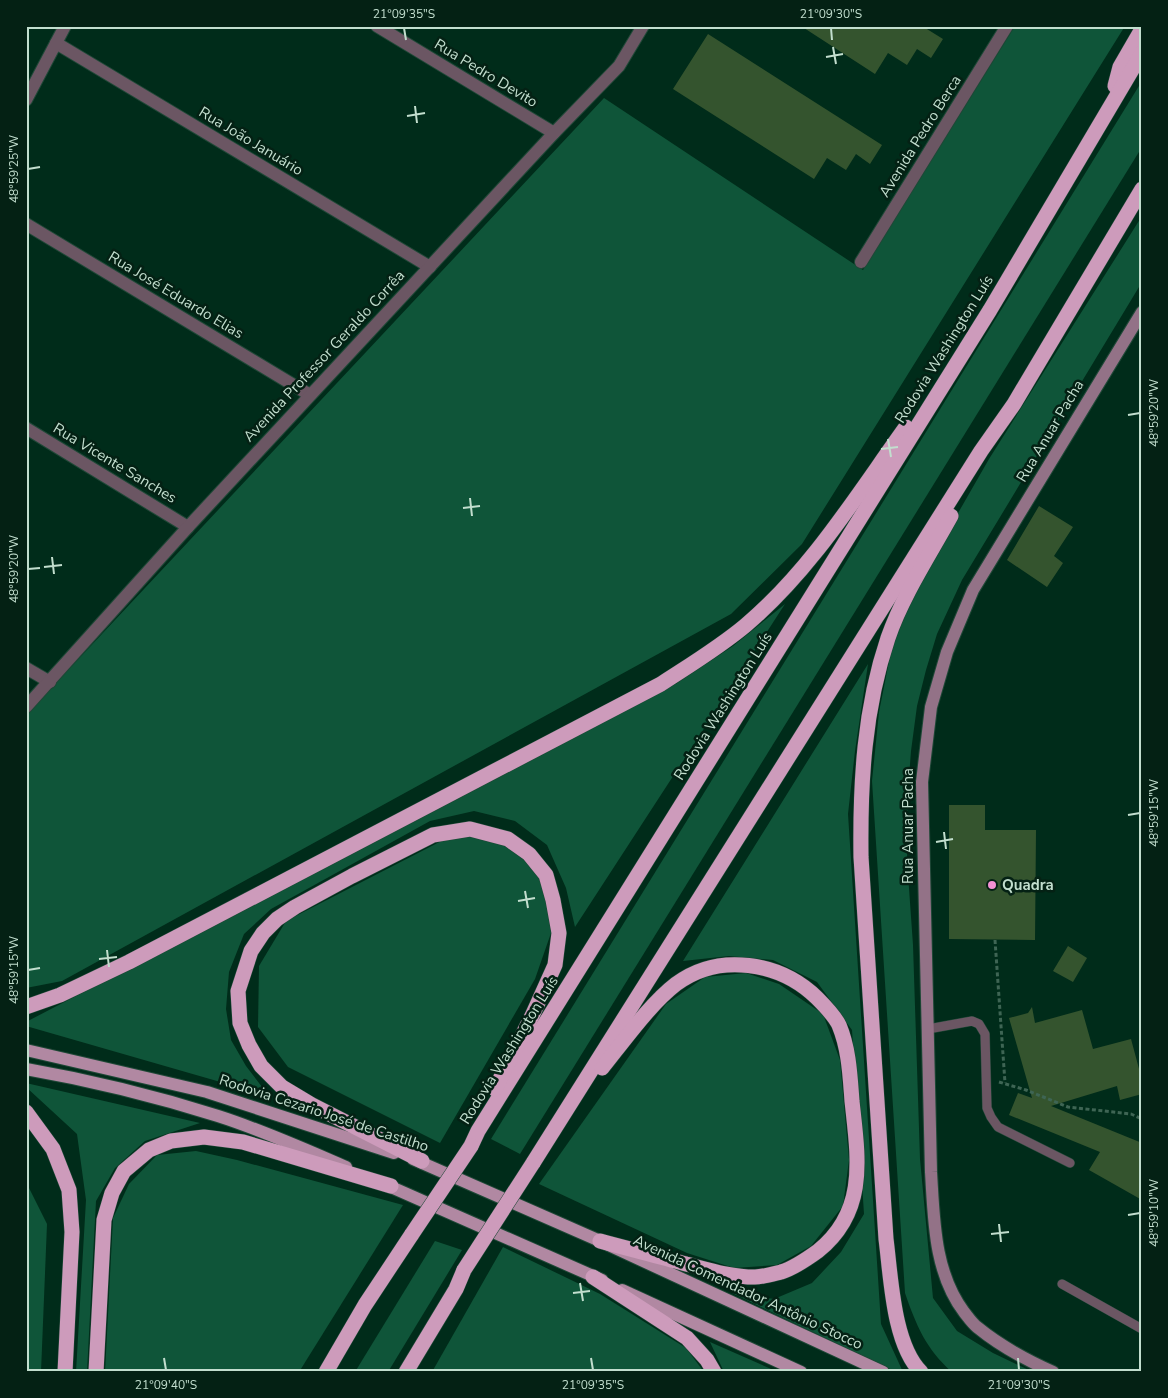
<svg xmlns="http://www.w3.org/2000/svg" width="1168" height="1398" viewBox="0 0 1168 1398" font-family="'Nunito Sans',sans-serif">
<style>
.green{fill:#0f5539}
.building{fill:#34542e}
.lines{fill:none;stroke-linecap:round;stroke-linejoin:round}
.lane-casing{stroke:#1f4837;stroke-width:10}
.street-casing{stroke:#1f4837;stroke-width:14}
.secondary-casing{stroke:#1f4837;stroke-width:14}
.primary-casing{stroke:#1f4837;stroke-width:14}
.highway-casing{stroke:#1f4837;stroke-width:16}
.path{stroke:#3e6554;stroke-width:3;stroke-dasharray:4 2.5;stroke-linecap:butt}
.lane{stroke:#6b5663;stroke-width:9}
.street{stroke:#6b5663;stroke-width:12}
.secondary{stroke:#937287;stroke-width:12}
.primary{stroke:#b188a2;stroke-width:12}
.highway{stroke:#cd9bbb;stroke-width:15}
.highway-bridge-casing{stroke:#1f4837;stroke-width:16;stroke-linecap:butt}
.highway-bridge{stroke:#cd9bbb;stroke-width:15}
.ticks{fill:none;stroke:#c2dece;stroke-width:2}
.poi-dot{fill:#f491d3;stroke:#042114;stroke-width:2}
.labels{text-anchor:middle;stroke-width:5;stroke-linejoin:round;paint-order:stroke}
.street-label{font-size:15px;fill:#c2dece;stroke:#042114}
.poi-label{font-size:15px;font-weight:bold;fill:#c2dece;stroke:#042114;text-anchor:start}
.neatline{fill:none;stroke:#c2dece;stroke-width:2}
.ticks-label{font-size:12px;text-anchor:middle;fill:#c2dece}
</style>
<rect width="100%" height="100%" fill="#002c1a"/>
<!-- green -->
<g class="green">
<polygon points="1015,26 1125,26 802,544 731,614 62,981 26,988 26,715 604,98 863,270"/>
<polygon points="1142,81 1142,147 520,1154 491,1139"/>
<path d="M 1142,216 L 1142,282 L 962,580 L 937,634 L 926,670 L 917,706 L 911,751 L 908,791 L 907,860 L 913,945 L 920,1159 L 933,1298 L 957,1331 L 993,1353 L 1033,1372 L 952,1372 C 926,1349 916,1325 905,1293 L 872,781 L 879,712 L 894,636 L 938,548 L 989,459 Z"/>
<polygon points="785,604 575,927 566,888 547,845 515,821 474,811 430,821 271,909 244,934 229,972 226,1009 231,1040 246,1066 269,1096 26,1026 26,1022 677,683 733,646"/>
<polygon points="868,664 855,751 848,814 881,1324 903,1372 896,1372 732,1293 774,1299 812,1283 841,1252 864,1214 852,1030 817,982 773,960 729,956 683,961"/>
<polygon points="453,835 500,837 535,866 548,898 551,933 535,979 440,1143 288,1067 258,1027 259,966 286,921"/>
<polygon points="746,973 779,984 823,1014 840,1060 849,1160 843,1206 811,1246 777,1265 734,1268 687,1253 539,1184 666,1004 705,977"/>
<polygon points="26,1083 200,1123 145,1141 115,1168 96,1201 87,1372 76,1372 86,1200 77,1134 26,1087"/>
<polygon points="196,1151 237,1160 403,1205 299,1372 105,1372 113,1218 129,1184 157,1155"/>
<polygon points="26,1182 47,1224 41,1372 26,1372"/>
<polygon points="435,1241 462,1250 388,1372 355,1372"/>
<polygon points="503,1247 600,1294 686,1348 704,1372 432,1372"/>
<polygon points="710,1342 778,1372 724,1372"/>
</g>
<!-- building -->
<g class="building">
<polygon points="801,26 922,26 943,39 931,58 917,49 907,65 888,53 875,74"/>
<polygon points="708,34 882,145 870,164 856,154 846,170 827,158 814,179 673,89"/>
<polygon points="1039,506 1073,527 1054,556 1063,563 1047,587 1007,560"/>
<polygon points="949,805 985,805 985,830 1036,830 1035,940 949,939"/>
<polygon points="1068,946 1087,958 1073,982 1053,971"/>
<polygon points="1032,1007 1035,1023 1082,1010 1093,1049 1131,1039 1142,1080 1142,1094 1120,1100 1117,1086 1051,1106 1142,1143 1142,1200 1089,1170 1100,1152 1009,1115 1018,1093 1032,1098 1009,1018 1028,1013"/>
</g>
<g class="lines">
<!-- lane casing -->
<g class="lane-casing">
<g id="lane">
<polyline points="928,1029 972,1021 979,1024 985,1034 987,1108 991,1117 998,1127 1070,1163"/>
<polyline points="1062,1284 1142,1329"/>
</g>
</g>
<!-- street casing -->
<g class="street-casing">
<g id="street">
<polyline points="377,26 554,133"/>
<polyline points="56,43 430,267"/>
<polyline points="26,100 65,26"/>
<polyline points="26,224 310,395"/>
<polyline points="861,262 1007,26"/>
<polyline points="26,428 188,527"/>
<polyline points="26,668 50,682"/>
<polyline points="26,707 188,527 554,133 619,66 643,26"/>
</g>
</g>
<!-- secondary casing -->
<g class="secondary-casing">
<path id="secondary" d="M 1053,1372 C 1026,1360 999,1345 977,1327 C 972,1323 968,1317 964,1312 C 934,1272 934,1220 931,1172 L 922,782 L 931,707 L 947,652 L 973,590 L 1142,312"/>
</g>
<!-- primary casing -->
<g class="primary-casing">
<g id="primary">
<polyline points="26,1050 207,1092 394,1153"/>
<path d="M 26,1069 C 89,1080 158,1097 218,1116 C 262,1130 304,1149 346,1167"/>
<polyline points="413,1159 600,1241 883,1372"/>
<polyline points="382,1183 602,1280"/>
<polyline points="622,1290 801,1372"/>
</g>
</g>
<!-- highway casing -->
<g class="highway-casing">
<g id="highway">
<polyline points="1115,86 1120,67 1142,29"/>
<path d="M 26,1007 L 60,995 L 129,962 L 661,684 C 690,665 720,647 746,625 C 811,570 857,495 906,427"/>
<polyline points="26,1112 53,1149 69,1190 72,1232 65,1372"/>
<polyline points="471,1146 478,1131 990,310 1142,53"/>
<polyline points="422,1161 312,1105 282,1087 261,1066 249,1045 240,1023 238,991 251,951 263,933 277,919 295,907 352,876 433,835 470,829 508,839 529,854 546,875 553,900 559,933 555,965 532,1016 495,1089"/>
<polyline points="533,1163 981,451 1014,404 1142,189"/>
<path d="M 600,1241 C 629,1249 658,1256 686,1264 C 709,1270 731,1277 755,1277 C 763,1277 773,1274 781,1272 C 794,1268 807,1259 818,1251 C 868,1211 858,1157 852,1101 C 850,1075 849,1049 839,1025 C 834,1015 825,1006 817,998 C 780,962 719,952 676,984 C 650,1004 623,1042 602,1068"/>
<polyline points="593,1277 687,1338 707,1360 714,1372"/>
<polyline points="96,1372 104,1220 112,1193 124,1171 149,1150 171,1141 204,1137 243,1142 391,1186"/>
<polyline points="326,1372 365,1305 412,1234"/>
<polyline points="406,1372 456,1289 464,1270"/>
<path d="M 921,1372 C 893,1344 891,1277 886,1239 L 861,857 C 860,783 864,709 888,638 C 903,595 929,556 951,516"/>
</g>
</g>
<!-- path -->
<g class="path">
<polyline points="995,940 1005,1083"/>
<polyline points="999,1082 1026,1090 1068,1107 1131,1114 1142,1119"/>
</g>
<!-- lane -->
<use href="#lane" class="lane"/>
<!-- street -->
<use href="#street" class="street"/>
<!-- secondary -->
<use href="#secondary" class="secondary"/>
<!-- primary -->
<use href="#primary" class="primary"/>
<!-- highway -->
<use href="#highway" class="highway"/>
<!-- highway-bridge casing -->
<g class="highway-bridge-casing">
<g id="highway-bridge">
<polyline points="412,1234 471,1146"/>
<polyline points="464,1270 533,1163"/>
</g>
</g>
<!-- highway-bridge -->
<use href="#highway-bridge" class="highway-bridge"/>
</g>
<!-- ticks -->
<path class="ticks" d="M 404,28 L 406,40M 831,28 L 832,40M 833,47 L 836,64M 826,57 L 843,54M 415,106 L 417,123M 407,116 L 425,113M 28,169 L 40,167M 1128,415 L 1140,413M 888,439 L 891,457M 881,449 L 898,447M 470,498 L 472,516M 463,508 L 480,506M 52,557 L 54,574M 44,567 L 62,565M 28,569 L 40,568M 1128,815 L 1140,813M 944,832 L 946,849M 936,842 L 953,839M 525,891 L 528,908M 518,901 L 535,898M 107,950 L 109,967M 99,959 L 117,957M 28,970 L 40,968M 1128,1215 L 1140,1213M 999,1224 L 1001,1242M 991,1234 L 1009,1232M 580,1283 L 583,1301M 573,1293 L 590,1291M 164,1358 L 166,1370M 591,1358 L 593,1370M 1018,1358 L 1019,1370"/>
<!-- markers -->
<circle class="poi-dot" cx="992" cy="885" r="5"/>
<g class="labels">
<!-- street labels -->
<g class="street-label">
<text transform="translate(486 73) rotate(31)" y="5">Rua Pedro Devito</text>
<text transform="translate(920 136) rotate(-58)" y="5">Avenida Pedro Berca</text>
<text transform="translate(251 141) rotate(31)" y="5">Rua João Januário</text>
<text transform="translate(176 295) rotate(31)" y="5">Rua José Eduardo Elias</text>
<text transform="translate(944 349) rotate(-58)" y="5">Rodovia Washington Luís</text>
<text transform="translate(324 356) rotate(-47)" y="5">Avenida Professor Geraldo Corrêa</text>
<text transform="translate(1050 431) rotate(-59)" y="5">Rua Anuar Pacha</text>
<text transform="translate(115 463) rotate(31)" y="5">Rua Vicente Sanches</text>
<text transform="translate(723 706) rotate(-58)" y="5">Rodovia Washington Luís</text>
<text transform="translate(908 826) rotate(-90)" y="5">Rua Anuar Pacha</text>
<text transform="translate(509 1050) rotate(-58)" y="5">Rodovia Washington Luís</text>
<text transform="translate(324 1113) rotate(18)" y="5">Rodovia Cezario José de Castilho</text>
<text transform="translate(748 1292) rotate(25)" y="5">Avenida Comendador Antônio Stocco</text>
</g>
<!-- poi labels -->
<g class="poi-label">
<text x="1002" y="890">Quadra</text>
</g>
</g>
<!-- border -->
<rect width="1168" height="1398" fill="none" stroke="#042114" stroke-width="55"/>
<rect x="28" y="28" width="1112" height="1342" class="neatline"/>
<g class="ticks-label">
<text x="404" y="18">21°09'35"S</text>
<text x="831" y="18">21°09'30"S</text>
<text transform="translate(14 169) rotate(-90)" y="4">48°59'25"W</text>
<text transform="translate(1154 413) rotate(-90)" y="4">48°59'20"W</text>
<text transform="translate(14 569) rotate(-90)" y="4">48°59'20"W</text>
<text transform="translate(1154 813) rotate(-90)" y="4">48°59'15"W</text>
<text transform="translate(14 970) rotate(-90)" y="4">48°59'15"W</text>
<text transform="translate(1154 1213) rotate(-90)" y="4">48°59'10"W</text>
<text x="166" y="1389">21°09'40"S</text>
<text x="593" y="1389">21°09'35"S</text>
<text x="1019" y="1389">21°09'30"S</text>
</g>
</svg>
